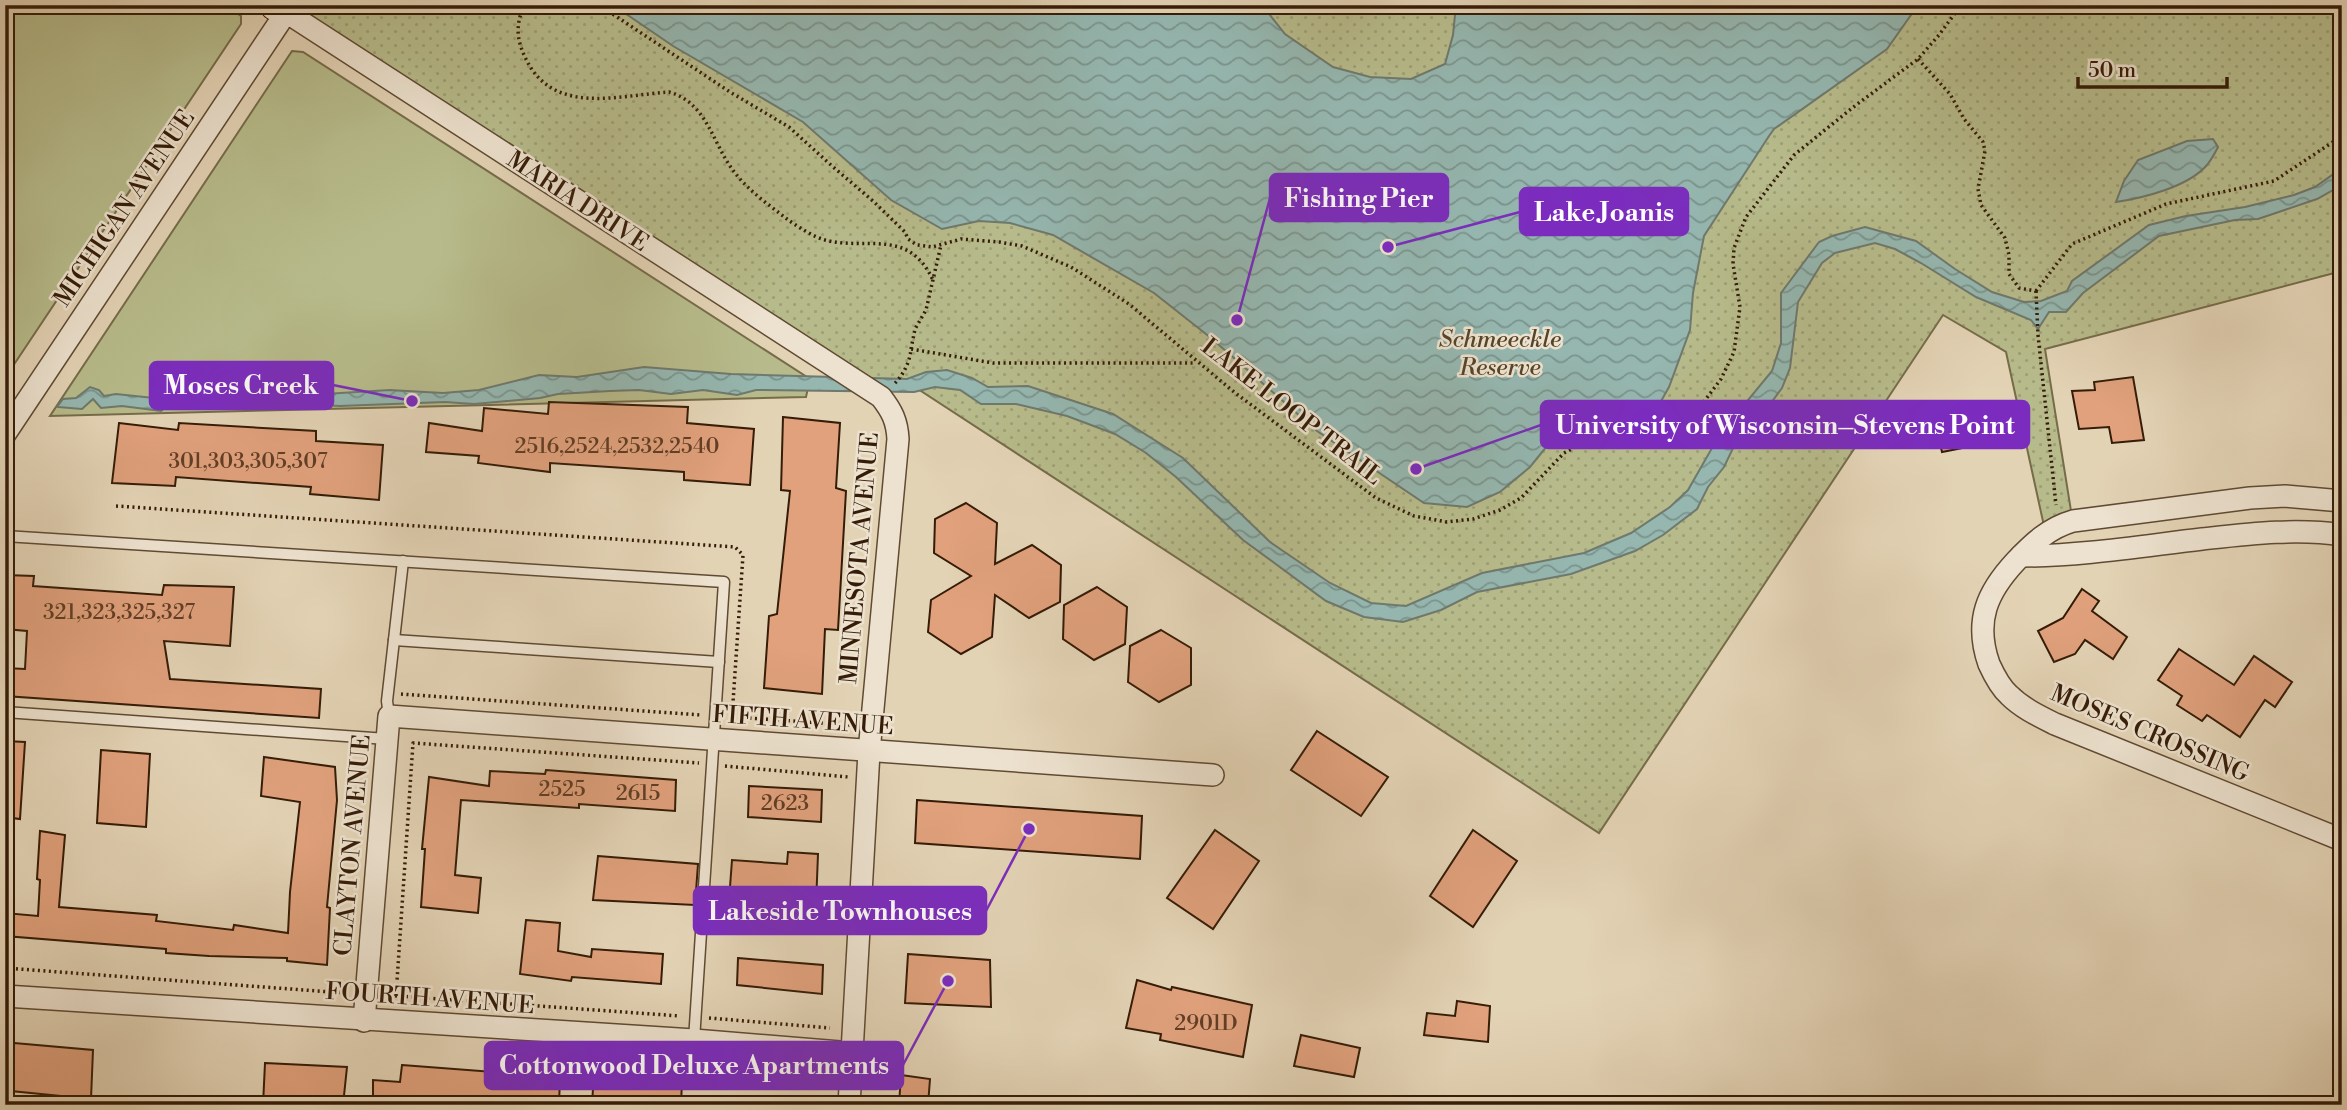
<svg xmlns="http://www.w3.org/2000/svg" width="2347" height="1110" viewBox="0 0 2347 1110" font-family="'Libre Bodoni',serif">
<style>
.grass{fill:#b7bb8b;stroke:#766c4a;stroke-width:2}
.park{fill:url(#park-dots);stroke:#766c4a;stroke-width:2}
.water{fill:url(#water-waves);stroke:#6f796d;stroke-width:2}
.building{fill:#e0a17c;stroke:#351c08;stroke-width:2}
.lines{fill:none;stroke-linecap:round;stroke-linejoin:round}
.lane-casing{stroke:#604a33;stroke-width:13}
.street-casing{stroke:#604a33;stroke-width:24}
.secondary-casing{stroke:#351c08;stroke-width:32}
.path{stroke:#351c08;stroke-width:3.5;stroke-dasharray:2 3.5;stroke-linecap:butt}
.lane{stroke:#ede2cf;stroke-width:10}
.street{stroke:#ede2cf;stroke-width:21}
.secondary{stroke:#ede2cf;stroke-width:30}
.labels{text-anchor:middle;stroke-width:5;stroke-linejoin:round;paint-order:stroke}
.number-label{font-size:21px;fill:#603d25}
.street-label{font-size:24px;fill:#351c08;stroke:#ede2cf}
.park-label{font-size:24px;font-style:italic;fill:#564429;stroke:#ede2cf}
.leader{fill:none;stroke:#7b2cbf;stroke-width:2.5}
.callout-dot{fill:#7b2cbf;stroke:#ede2cf;stroke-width:2.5}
.callout{fill:#7b2cbf;stroke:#7b2cbf;stroke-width:2.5}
.callout-label{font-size:26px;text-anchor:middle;font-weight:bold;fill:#fff}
</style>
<defs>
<pattern id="park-dots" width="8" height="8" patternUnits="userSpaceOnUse" patternTransform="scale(1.75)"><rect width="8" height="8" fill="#b7bb8b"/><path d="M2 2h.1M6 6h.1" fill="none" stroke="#9ea076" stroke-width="1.8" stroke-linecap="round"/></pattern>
<pattern id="water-waves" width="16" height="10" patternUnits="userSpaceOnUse" patternTransform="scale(1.75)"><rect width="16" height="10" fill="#95b7b0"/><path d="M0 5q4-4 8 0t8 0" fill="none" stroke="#7a948d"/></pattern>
</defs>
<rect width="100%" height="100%" fill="#e3d3b5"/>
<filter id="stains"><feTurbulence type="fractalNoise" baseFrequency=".00286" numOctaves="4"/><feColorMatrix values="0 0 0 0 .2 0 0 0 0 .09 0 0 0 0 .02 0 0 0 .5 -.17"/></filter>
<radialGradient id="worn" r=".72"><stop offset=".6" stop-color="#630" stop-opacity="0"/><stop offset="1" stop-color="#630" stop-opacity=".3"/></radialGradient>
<!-- grass -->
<g class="grass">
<polygon points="5,5 224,5 241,16 241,24 5,378"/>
<polygon points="292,51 303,52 810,379 806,397 50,416"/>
</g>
<!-- park -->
<polygon class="park" points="276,5 2342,5 2342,271 2045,349 2072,517 2044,526 2006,352 1943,315 1599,833 901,378 881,397"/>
<!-- water -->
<g class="water">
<polygon points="613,5 1262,5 1285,34 1333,67 1370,77 1411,79 1445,64 1453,35 1456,5 1918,5 1887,49 1774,129 1769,136 1704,236 1693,293 1690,330 1669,387 1656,410 1633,428 1601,418 1577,420 1551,441 1530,467 1500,492 1467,507 1424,503 1317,431 1211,338 1154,293 1053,235 1010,223 979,221 942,229 891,200 803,122 673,46"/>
<path d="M 2213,139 L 2218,147 C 2215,153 2211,160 2207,165 C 2188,187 2143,198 2116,202 L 2124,181 L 2138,160 L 2187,141 Z"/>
<path d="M 2342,168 L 2342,185 L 2317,199 L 2258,219 L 2235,220 L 2159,236 L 2083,293 L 2066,312 L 2049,312 L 2038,329 L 2031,320 L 1976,297 L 1921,263 L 1895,249 L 1875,243 L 1835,253 L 1822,263 L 1798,302 L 1790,368 L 1782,388 L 1765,411 L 1749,426 L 1735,444 L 1724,467 L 1708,487 L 1697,509 L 1663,535 L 1635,551 L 1571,574 L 1477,592 L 1441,610 L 1403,622 L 1364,617 L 1326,601 L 1243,540 L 1176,477 L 1146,453 L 1115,434 L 1067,416 L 1016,404 L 981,404 L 960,390 L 935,387 L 914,392 L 756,390 L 737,395 L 703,390 L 671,394 L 639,390 L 610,391 L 558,394 L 540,398 L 474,404 L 445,402 L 340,406 L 268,402 C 261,403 258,401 252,400 C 248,400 244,402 240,402 C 235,401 230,396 224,396 C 215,395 207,405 198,406 C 183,409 173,399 161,411 L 122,406 L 101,408 L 93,399 L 82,409 L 57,407 L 63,399 L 76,398 L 90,387 L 99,390 L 104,396 L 116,394 L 154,398 L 169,391 L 195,395 L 221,382 L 237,390 L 251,388 L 257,391 L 297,390 L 324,394 L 390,390 L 443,393 L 479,390 L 539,375 L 577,377 L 644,367 L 731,374 L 907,379 L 926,372 L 947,370 L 972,378 L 988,387 L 1028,386 L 1113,414 L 1183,458 L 1270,542 L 1330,583 L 1371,603 L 1406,606 L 1482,573 L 1584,553 L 1631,533 L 1670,507 L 1688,490 L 1720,434 L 1772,371 L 1781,343 L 1781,293 L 1819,242 L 1832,236 L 1865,227 L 1916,241 L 1955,269 L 1992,292 L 2024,302 L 2041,301 L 2067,291 L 2072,281 L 2149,225 L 2186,216 L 2245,207 L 2294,195 L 2315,187 Z"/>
</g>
<!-- building -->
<g class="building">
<polygon points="2133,377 2144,440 2112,443 2109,427 2079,429 2072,391 2095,390 2094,382"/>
<polygon points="549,402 688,407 687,423 754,429 750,485 684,480 684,472 550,463 550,472 478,463 479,456 426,452 429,423 482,431 484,408 548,414"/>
<polygon points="1999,406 2008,439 1942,452 1934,418"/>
<polygon points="783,417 840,423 836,488 846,491 838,630 825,629 822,694 764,688 769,616 777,614 790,491 781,490"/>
<polygon points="119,423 178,430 179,423 316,431 316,441 383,445 379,500 310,494 311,487 176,477 175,486 112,483"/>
<polygon points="966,503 997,523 995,564 1032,545 1061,565 1060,602 1029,618 995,595 992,637 961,654 928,632 931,600 971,576 934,553 935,519"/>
<polygon points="5,575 34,576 33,586 162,595 164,585 234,587 230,646 164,641 170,679 321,689 319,718 5,696 5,668 25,669 27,631 5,629"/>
<polygon points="1097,587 1127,607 1125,644 1094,660 1063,639 1064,605"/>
<polygon points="2082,589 2099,601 2092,611 2127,637 2113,659 2085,640 2075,654 2054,662 2038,631 2063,618"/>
<polygon points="1161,630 1191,648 1191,685 1159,702 1128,682 1130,646"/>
<polygon points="2179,649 2234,685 2254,656 2292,682 2275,707 2265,700 2240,737 2207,715 2202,721 2177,705 2182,696 2158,680"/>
<polygon points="1317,731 1388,777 1361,816 1291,770"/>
<polygon points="5,741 25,742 20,819 5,817"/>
<polygon points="101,750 150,754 146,827 97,823"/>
<polygon points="264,757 335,767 337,800 327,907 330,908 327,965 287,961 287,958 209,956 166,953 166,949 5,936 5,913 38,916 40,880 37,879 40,831 65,835 59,907 157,915 156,921 233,930 234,925 288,933 290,892 300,802 261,796"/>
<polygon points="546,770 676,780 675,811 579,804 579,808 461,800 455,875 481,878 478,913 421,907 425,849 422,849 429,777 489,786 490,771 545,774"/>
<polygon points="749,786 822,790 821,822 748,817"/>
<polygon points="917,800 1142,816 1140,859 915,843"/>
<polygon points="1215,830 1259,861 1213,929 1167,898"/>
<polygon points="1473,830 1517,861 1473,927 1430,896"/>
<polygon points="788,852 818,854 815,930 784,928 786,893 730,887 732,860 787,864"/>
<polygon points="598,856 698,864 695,905 593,900"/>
<polygon points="526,920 560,923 558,951 591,957 592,949 663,954 661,984 572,977 571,981 520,974"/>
<polygon points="908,954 990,960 991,1007 905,1003"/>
<polygon points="738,958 823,965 822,994 737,985"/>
<polygon points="1137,980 1171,990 1172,987 1252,1005 1243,1057 1160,1040 1161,1034 1126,1028"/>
<polygon points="1457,1001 1490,1006 1488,1042 1424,1035 1427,1013 1455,1016"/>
<polygon points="1301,1035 1360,1048 1354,1077 1294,1066"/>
<polygon points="14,1043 93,1050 91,1099 11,1091"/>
<polygon points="265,1063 347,1067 343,1105 263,1105"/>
<polygon points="402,1065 560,1077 559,1105 459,1105 406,1101 406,1105 373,1105 373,1080 400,1082"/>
<polygon points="594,1072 682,1081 681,1105 592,1105"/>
<polygon points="901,1075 930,1079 928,1105 899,1105"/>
</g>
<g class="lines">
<!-- lane casing -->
<g class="lane-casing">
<g id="lane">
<polyline points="5,536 724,582 694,1040"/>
<polyline points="394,640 719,662"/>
<polyline points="5,712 387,739"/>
<polyline points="389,716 387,701 403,561"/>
</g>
</g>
<!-- street casing -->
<g class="street-casing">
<g id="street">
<path d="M 286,12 L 881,397 C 892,411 897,421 898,439 L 869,752 L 849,1105"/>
<polyline points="5,434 291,5"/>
<path d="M 2342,501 L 2285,496 L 2250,498 L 2073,521 C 2049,528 2033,543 2016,561 C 1987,592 1974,621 1989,664 C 1994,675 2000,687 2009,695 C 2022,708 2039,716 2055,724 L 2342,840"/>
<path d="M 2021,556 C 2082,556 2142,546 2202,539 C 2248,534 2296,528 2342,535"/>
<polyline points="5,996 694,1040 852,1053"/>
<polyline points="364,1021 389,716 1213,775"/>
</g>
</g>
<!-- secondary casing -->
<g class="secondary-casing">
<polyline id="secondary" points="275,5 286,12"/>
</g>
<!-- path -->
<g class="path">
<path d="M 524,5 C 516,24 516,38 525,57 C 552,117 619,95 669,92 C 708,103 712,144 735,173 C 749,191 769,205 787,219 C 798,227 812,236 825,240 C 866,251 908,227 933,280"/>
<polyline points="599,5 730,92 789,127 832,166 873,201 905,232 908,239 917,245 932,247 961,239 999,242 1022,246 1071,267 1129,304 1234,392 1376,498 1414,516 1447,522 1473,519 1500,510 1521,498 1564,453 1581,444 1600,437 1649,436 1675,427 1700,407 1721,379 1734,352 1740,307 1733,264 1734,248 1746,217 1794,155 1856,105 1918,59 1939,35 1961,5"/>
<polyline points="1918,59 1950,94 1964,119 1983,142 1985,151 1978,189 1981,205 2005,238 2009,255 2009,274 2019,288 2036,291"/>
<polyline points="2036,291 2072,244 2166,204 2274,181 2342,136"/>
<polyline points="2036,291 2038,335 2056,505"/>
<polyline points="911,349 915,329 926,310 941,245"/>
<path d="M 895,383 C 904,374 910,361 911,349 L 993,363 L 1196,363"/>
<polyline points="116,506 735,547 743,555 732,717"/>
<polyline points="401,694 701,715"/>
<polyline points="733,717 851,725"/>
<polyline points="725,766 849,777"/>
<polyline points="5,968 345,993"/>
<polyline points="384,995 680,1016"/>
<polyline points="396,996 413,743 699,763"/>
<polyline points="709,1018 830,1028"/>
<polyline points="487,1049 748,1067"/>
</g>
<!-- lane -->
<use href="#lane" class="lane"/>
<!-- street -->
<use href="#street" class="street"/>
<!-- secondary -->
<use href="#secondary" class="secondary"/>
</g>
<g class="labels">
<!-- number labels -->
<g class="number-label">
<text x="617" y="453">2516,2524,2532,2540</text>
<text x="248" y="468">301,303,305,307</text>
<text x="119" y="619">321,323,325,327</text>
<text x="562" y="796">2525</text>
<text x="638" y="800">2615</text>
<text x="785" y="810">2623</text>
<text x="1206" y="1030">2901D</text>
</g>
<!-- street labels -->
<g class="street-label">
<text transform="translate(578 201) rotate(33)" y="8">MARIA DRIVE</text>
<text transform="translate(124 208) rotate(-56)" y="8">MICHIGAN AVENUE</text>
<text transform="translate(1292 411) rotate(38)" y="8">LAKE LOOP TRAIL</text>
<text transform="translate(859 558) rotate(-85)" y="8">MINNESOTA AVENUE</text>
<text transform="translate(803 720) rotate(4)" y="8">FIFTH AVENUE</text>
<text transform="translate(2150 733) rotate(23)" y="8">MOSES CROSSING</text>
<text transform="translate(352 845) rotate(-85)" y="8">CLAYTON AVENUE</text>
<text transform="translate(430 998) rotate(4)" y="8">FOURTH AVENUE</text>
</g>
<!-- park labels -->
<g class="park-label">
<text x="1500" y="347">Schmeeckle<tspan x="1500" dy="28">Reserve</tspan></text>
</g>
</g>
<!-- callouts -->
<path class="leader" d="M1237 320L1270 198M1388 247L1520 212M412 401L333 385M1416 469L1541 425M1029 829L986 911M948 981L903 1065"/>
<g class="callout-dot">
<circle cx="1237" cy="320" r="7"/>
<circle cx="1388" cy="247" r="7"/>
<circle cx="412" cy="401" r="7"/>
<circle cx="1416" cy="469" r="7"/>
<circle cx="1029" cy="829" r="7"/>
<circle cx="948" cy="981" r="7"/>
</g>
<g class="callout">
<rect x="1270" y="174" width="178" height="47" rx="7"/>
<rect x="1520" y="188" width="168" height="47" rx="7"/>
<rect x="150" y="362" width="183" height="47" rx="7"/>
<rect x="1541" y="401" width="488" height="47" rx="7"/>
<rect x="694" y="887" width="292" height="47" rx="7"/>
<rect x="485" y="1042" width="418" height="47" rx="7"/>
</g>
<g class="callout-label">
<text x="1359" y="207">Fishing Pier</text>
<text x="1604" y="221">Lake Joanis</text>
<text x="241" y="394">Moses Creek</text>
<text x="1785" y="434">University of Wisconsin–Stevens Point</text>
<text x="840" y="920">Lakeside Townhouses</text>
<text x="694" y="1074">Cottonwood Deluxe Apartments</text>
</g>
<!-- margin -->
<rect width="2347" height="1110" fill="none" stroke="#e3d3b5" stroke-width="28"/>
<rect x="7" y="7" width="2333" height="1096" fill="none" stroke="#351c08" stroke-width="3.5"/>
<rect x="14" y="14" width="2319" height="1082" fill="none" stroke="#351c08" stroke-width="2"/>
<!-- scale -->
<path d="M2078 77v10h149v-10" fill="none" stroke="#351c08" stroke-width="3.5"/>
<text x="2088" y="77" font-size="21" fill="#351c08" stroke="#ede2cf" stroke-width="5" paint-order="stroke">50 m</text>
<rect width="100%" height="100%" filter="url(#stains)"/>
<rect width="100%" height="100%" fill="url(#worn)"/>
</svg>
